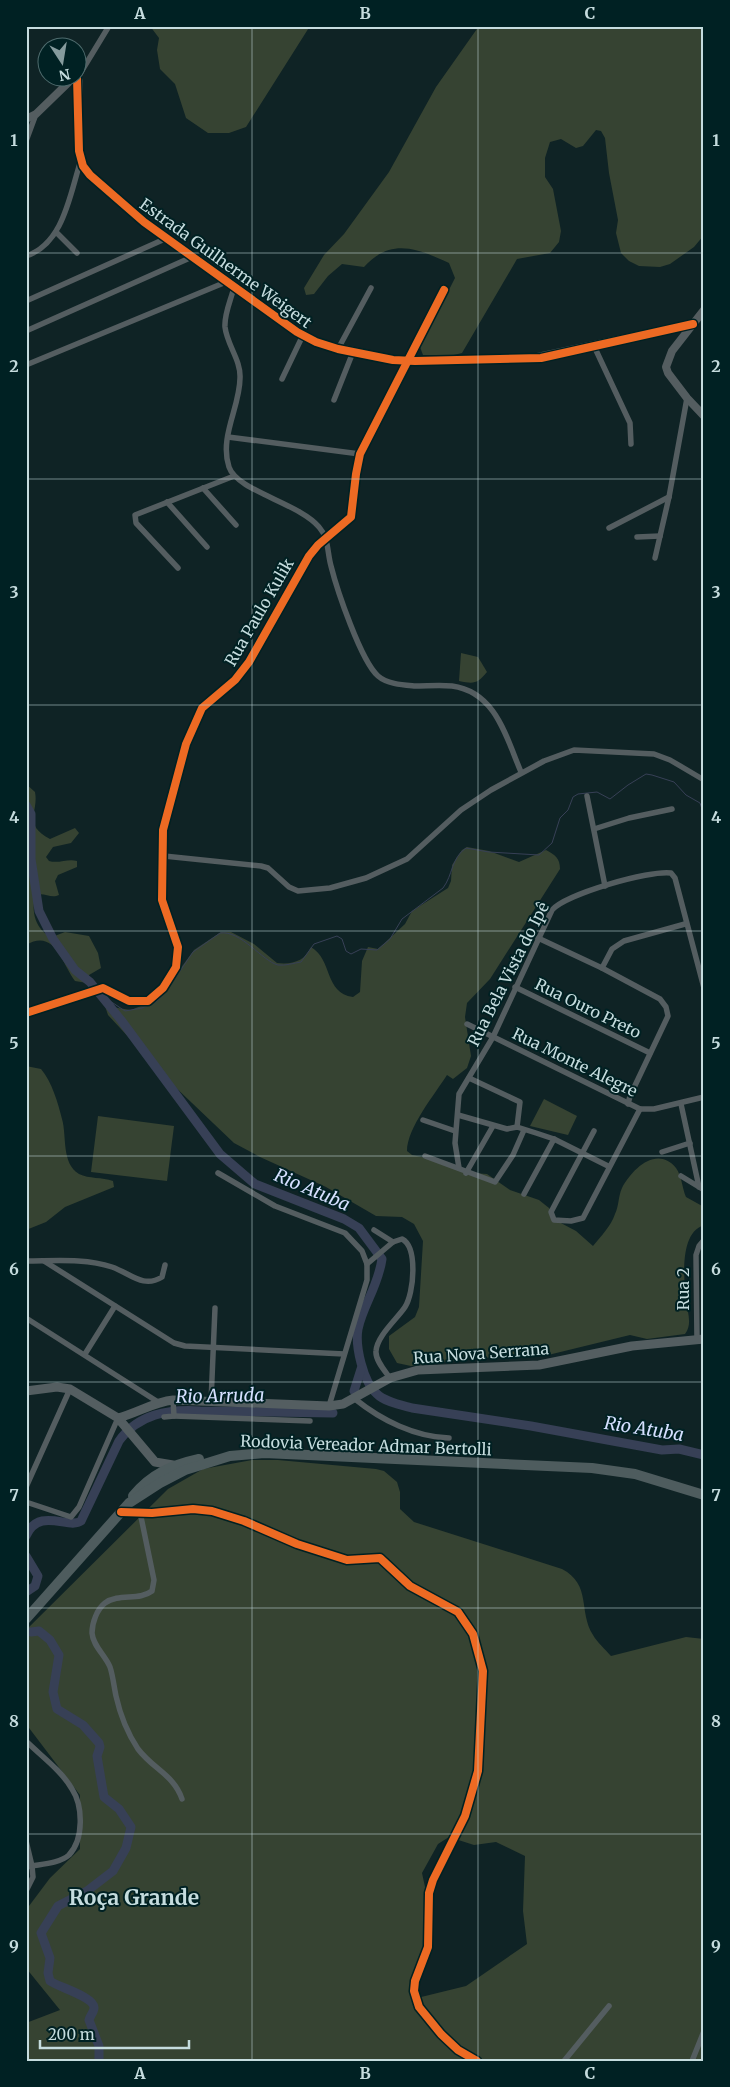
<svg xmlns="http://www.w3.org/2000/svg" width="730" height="2087" viewBox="0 0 730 2087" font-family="Merriweather,serif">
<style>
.green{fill:#364332;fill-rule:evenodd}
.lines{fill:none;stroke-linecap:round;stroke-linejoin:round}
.stream{stroke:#374056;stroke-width:1}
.river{stroke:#374056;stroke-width:9}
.minor{stroke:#545d60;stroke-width:5.5}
.tertiary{stroke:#545d60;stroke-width:8}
.secondary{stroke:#545e61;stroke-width:9}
.trunk{stroke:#4e5c5e;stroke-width:10}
.cycleway-casing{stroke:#002123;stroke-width:11}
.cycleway{stroke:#ed6a23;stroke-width:8}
.grid{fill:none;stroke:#c5dcde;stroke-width:1;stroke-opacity:0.55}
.labels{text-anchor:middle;stroke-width:4;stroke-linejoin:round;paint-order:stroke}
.street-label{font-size:16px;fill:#c5dcde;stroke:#002123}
.water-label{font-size:18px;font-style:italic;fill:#d5e0ff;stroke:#002123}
.district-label{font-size:21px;font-weight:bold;fill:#c5dcde;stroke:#002123}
.neatline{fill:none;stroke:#c5dcde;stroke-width:2}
.grid-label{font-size:16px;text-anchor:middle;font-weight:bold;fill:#c5dcde}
</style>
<rect width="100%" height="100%" fill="#0f2325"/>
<!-- green -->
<g class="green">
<polygon points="150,26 310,26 246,127 229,133 208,133 186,118 175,84 160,69 157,50 159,38"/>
<path d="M 479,26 L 704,26 L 704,235 L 694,247 L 670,264 L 660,267 L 639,266 L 629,261 L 621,253 L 616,233 L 618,220 L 609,173 L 605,138 L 601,131 L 596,130 L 583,146 L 576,148 L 561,139 L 550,142 L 545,158 L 545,177 L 553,189 L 561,231 L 559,242 L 550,253 L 517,259 L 462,353 L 450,356 L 423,355 L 420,347 L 455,278 L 449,263 C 418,249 391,237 364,267 L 342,264 L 328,276 L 314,294 L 306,295 L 304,288 L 324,255 L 344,234 L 389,172 L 436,87 Z"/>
<path d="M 461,653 L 478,657 L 487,672 C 477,684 474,684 459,681 Z"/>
<path d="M 26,784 L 35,792 C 39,812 22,824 50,839 L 75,828 L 79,833 L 71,843 L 53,847 L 46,857 L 49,861 C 59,864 68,858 77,861 L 77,867 L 58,875 L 55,881 L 59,895 C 51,899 44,892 36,895 C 30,911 36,931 52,937 L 65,932 L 89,936 L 98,953 L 101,968 L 89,975 L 87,983 L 75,981 C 62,964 55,928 26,945 Z"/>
<path d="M 467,847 L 489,851 L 519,862 L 546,850 C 555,855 560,858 560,869 L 490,979 L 467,1003 L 465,1017 L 471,1056 L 467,1068 L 453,1079 L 447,1075 C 435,1094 407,1128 407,1151 L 412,1155 L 437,1160 L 473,1173 L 487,1174 L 510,1190 L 539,1200 L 549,1208 L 559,1222 L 576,1231 L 593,1246 C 601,1236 611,1226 615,1214 C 619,1206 618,1197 622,1188 C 632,1169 657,1145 676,1168 C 682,1176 682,1188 686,1197 L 704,1207 L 704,1225 C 679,1233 684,1279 686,1300 C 687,1311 693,1324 685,1334 L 647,1339 L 630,1335 L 544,1356 L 476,1358 L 411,1366 L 397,1363 L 389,1349 L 389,1336 L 415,1317 L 419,1307 L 423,1241 L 414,1224 L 402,1217 L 376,1216 L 326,1187 L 260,1157 L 234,1143 L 171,1083 L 108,1015 L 105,1006 L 131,1010 L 158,999 L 194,950 L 221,932 L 231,932 L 254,944 L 277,963 C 292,965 305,961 311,947 C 333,960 324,993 353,997 L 360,992 L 362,961 L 368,947 L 378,949 L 405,924 L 412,911 L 448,888 L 451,881 L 452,865 L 462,850 Z"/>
<path d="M 26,1066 L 41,1069 C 52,1082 58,1103 62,1119 C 67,1136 61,1163 79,1174 C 89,1179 102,1177 113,1181 L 114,1187 L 65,1207 L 46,1222 L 26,1230 Z"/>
<polygon points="544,1099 577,1116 568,1135 530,1126"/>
<polygon points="98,1116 174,1126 167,1181 91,1172"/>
<path d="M 252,1460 L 278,1460 L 376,1469 L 384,1471 L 397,1482 L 400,1492 L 400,1509 L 414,1522 L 562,1569 C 592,1585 578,1611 593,1635 C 597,1642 605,1649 611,1656 L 686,1637 L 704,1639 L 704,2061 L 26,2061 L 26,2023 L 60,2010 L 26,1968 L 26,1910 L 50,1878 L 80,1849 L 80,1795 L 26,1724 L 26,1630 L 168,1489 L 203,1469 ZM 449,1837 L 474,1845 L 496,1842 L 525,1856 L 523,1911 L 527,1944 L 466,1986 L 413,1999 L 411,1995 L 432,1931 L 430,1910 L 422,1873 L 438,1844 Z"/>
</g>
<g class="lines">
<!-- stream -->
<path class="stream" d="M 98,993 L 125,1011 L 142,1008 L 157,1001 L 165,993 L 193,952 L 220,933 C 241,930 262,961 278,965 C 285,966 294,963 301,962 L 314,944 L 337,936 L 342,939 L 346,951 L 351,954 L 361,949 L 377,950 L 390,939 L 402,919 L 443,888 C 453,875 451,858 466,848 L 489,852 L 539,855 L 552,843 L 560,818 L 568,810 L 573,797 L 578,794 L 597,792 L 610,799 L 628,785 L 646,774 L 652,775 L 674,782 L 686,795 L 700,803 L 704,815"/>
<!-- river -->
<g class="river">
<path d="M 26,805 L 31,814 L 31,859 L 39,911 L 53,939 L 75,970 L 90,982 L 121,1020 L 220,1154 L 255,1184 L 344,1219 L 359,1228 L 382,1259 C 378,1287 363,1305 358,1329 C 355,1346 363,1382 377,1394 C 385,1402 401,1405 412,1408 L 531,1426 L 662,1450 L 679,1449 L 704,1455"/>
<polyline points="354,1391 361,1369"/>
<path d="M 26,1536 C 39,1506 69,1530 81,1521 L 119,1441 C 138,1414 168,1409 200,1411 L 333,1413"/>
<polyline points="26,1556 38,1576 35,1586 26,1592"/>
<path d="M 31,1632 L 39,1631 L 50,1640 L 59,1655 L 53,1692 L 57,1709 L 83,1725 L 99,1743 L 100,1747 L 97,1756 L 104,1797 L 119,1809 L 131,1827 L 126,1848 L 113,1871 L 87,1891 L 58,1906 L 41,1933 L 50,1958 L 48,1973 L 50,1981 C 58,1987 95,1997 94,2008 C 94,2012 90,2016 89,2020 L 99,2046 L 99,2061"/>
</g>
<!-- minor -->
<g class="minor">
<polyline points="78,77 109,26"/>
<polyline points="26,141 36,114"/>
<polyline points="56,232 77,253"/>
<path d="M 26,256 C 64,244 70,193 81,160"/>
<path d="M 234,287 C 231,300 224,314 225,327 C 227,345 241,360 240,378 C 240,407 219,437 229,467 C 237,491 299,503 319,527 C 329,538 327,552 331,566 C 337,590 361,661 378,676 C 387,684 403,685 414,686 C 427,686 440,685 452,686 C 496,692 506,737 521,772"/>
<polyline points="26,301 167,238"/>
<polyline points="26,331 192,257"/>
<polyline points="594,346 630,423 631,444"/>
<polyline points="338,349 371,288"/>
<polyline points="407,361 444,290"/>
<polyline points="26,365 226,282"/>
<polyline points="282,379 303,335"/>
<polyline points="334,400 353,352"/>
<polyline points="228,437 360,454"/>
<polyline points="203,488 236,525"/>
<polyline points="167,502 207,547"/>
<polyline points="609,528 669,497"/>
<polyline points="637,537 660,536"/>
<polyline points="655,558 669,497 687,398"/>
<polyline points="178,568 136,523 135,515 234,476"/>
<polyline points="587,796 605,886"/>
<polyline points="594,829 629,818 672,809"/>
<polyline points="164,856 261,866 268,868 289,887 298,891 330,888 366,878 407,859 461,810 491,790 544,761 574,750 654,754 670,760 704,780"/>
<polyline points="538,938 602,968 660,999 666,1007 668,1016 630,1096 628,1104"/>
<polyline points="602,968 612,949 624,941 685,924"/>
<polyline points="515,987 650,1053"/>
<polyline points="467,1024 640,1109 654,1109 704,1097"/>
<polyline points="469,1078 520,1102 517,1127"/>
<polyline points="681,1104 699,1187"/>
<polyline points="458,1115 507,1129 517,1127 536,1133 554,1139 608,1166"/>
<polyline points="423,1120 455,1131"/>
<polyline points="594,1131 551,1212 554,1220 571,1221 583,1218 640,1109"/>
<polyline points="662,1152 690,1143"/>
<polyline points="425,1156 495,1182 513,1155 524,1130"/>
<path d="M 459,1168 L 455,1143 L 459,1094 L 493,1037 L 552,910 C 566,894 649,870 671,873 L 675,878 L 704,988"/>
<polyline points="218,1173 275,1206 345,1233 362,1251 367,1264 367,1280 329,1406"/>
<polyline points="466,1173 493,1126"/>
<polyline points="681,1176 704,1190"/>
<polyline points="524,1194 554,1139"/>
<polyline points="374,1230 393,1242"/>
<path d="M 26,1261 C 54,1261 85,1258 112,1267 C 130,1273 143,1289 162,1277 L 165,1265"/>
<polyline points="44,1261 174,1343 185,1346 344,1354"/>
<path d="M 367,1264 L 393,1242 L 402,1239 C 418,1247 414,1293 405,1307 C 397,1319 377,1336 376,1351 C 375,1360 385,1371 390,1378"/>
<polyline points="26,1318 158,1402"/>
<polyline points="697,1339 696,1255 699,1246 704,1240"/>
<polyline points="85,1354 115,1306"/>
<path d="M 355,1399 C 381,1420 415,1437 449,1438"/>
<polyline points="211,1402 215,1308"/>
<polyline points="174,1416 310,1421"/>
<polyline points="164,1417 174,1416 173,1400"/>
<polyline points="26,1487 70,1389"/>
<polyline points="26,1502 71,1517 79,1507 118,1418"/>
<polyline points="121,1512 152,1513 193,1509 212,1511 244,1521 297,1544 347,1560 380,1558 410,1586 458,1612 473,1634 483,1671 478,1771 465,1816 433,1880 429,1893 428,1947 415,1981 414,1991 419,2007 441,2034 458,2050 477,2061"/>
<path d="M 140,1512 L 154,1580 L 152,1591 C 139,1601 119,1593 105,1603 C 97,1609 92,1623 92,1633 C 93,1646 105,1655 110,1667 C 113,1676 114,1687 116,1696 C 120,1714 128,1734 138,1749 C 153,1769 174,1775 182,1799"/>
<path d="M 26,1741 C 41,1756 61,1770 72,1789 C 83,1806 84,1839 69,1855 C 60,1863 44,1864 32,1866 L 33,1877 L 26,1891"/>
<polyline points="26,1841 32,1866 26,1867"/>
<polyline points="564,2061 609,2006"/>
<polyline points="692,2061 704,2031"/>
</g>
<!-- tertiary -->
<g class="tertiary">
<polyline points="26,119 36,114 70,81 77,78 79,81 79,151 83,166 90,175 144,222 297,332 321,344 400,361 528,359 693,324"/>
<polyline points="704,310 672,351 666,367 668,373 687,398 704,416"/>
<polyline points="26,1013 103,988 129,1001 148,1001 163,988 176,967 178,947 162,900 163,830 186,744 202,708 235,680 249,662 309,556 318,545 351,517 356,474 360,454 407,361"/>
</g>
<!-- secondary -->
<g class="secondary">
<polyline points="26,1391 57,1387 70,1389 118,1418 155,1462 173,1465"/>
<path d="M 118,1418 C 137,1413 154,1402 173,1400 L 329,1406 L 343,1404 L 390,1378 L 418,1370 L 539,1365 L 632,1346 L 704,1339"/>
</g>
<!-- trunk -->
<g class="trunk">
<path d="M 133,1496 C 151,1474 172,1465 199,1459"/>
<polyline points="26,1619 129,1503 160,1483 185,1470 230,1456 264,1453 592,1468 635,1474 704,1495"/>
</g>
<!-- cycleway casing -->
<g class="cycleway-casing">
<g id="cycleway">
<polyline points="77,78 79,151 83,166 90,175 144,222 297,332 316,342 338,349 393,360 415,361 541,358 693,324"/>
<polyline points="26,1013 103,988 129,1001 148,1001 163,988 176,967 178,947 162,900 163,830 186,744 202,708 235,680 249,662 309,556 318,545 351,517 356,474 360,454 444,290"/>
<polyline points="121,1512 152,1513 193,1509 212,1511 244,1521 297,1544 347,1560 380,1558 410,1586 458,1612 473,1634 483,1671 478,1771 465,1816 433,1880 429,1893 428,1947 415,1981 414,1991 419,2007 441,2034 458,2050 477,2061"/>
</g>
</g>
<!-- cycleway -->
<use href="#cycleway" class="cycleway"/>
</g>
<!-- grid -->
<path class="grid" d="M 252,26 L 252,2061M 478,26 L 478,2061M 26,253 L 704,253M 26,479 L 704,479M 26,705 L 704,705M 26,931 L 704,931M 26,1156 L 704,1156M 26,1382 L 704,1382M 26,1608 L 704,1608M 26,1834 L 704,1834"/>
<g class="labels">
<!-- street labels -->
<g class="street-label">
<text transform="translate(226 263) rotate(36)" y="6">Estrada Guilherme Weigert</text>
<text transform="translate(259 612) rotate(-60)" y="6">Rua Paulo Kulik</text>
<text transform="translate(508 974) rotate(-63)" y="6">Rua Bela Vista do Ipê</text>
<text transform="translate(588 1008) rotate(26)" y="6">Rua Ouro Preto</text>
<text transform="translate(575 1062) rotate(26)" y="6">Rua Monte Alegre</text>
<text transform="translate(683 1289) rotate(-90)" y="6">Rua 2</text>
<text transform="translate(481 1353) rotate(-4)" y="6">Rua Nova Serrana</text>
<text transform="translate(366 1445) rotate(2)" y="6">Rodovia Vereador Admar Bertolli</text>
</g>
<!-- water labels -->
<g class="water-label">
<text transform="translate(312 1190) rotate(23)" y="6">Rio Atuba</text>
<text transform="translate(220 1396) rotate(-1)" y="6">Rio Arruda</text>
<text transform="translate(644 1429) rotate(9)" y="6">Rio Atuba</text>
</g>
<!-- district labels -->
<g class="district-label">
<text x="134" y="1905">Roça Grande</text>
</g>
</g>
<!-- border -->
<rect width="730" height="2087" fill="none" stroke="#002123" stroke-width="55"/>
<!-- north arrow -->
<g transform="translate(62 62) rotate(168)"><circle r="24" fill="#002123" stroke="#4f6c6e"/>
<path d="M0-4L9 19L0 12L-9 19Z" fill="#859b9d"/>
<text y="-8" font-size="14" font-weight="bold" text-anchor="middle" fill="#c5dcde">N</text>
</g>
<!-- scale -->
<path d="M40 2040v8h149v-8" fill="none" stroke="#c5dcde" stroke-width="2.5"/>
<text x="48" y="2040" font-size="15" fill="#c5dcde" stroke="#002123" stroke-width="4" paint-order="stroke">200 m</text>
<rect x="28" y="28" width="674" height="2032" class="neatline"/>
<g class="grid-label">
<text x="140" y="19">A</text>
<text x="365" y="19">B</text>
<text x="590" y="19">C</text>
<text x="14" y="146">1</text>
<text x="716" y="146">1</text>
<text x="14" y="372">2</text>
<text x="716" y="372">2</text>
<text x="14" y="598">3</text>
<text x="716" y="598">3</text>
<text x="14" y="823">4</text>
<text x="716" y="823">4</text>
<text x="14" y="1049">5</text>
<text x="716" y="1049">5</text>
<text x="14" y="1275">6</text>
<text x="716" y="1275">6</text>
<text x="14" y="1501">7</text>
<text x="716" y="1501">7</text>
<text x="14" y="1727">8</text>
<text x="716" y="1727">8</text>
<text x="14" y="1952">9</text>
<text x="716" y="1952">9</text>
<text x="140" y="2079">A</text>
<text x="365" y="2079">B</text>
<text x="590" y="2079">C</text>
</g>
</svg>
